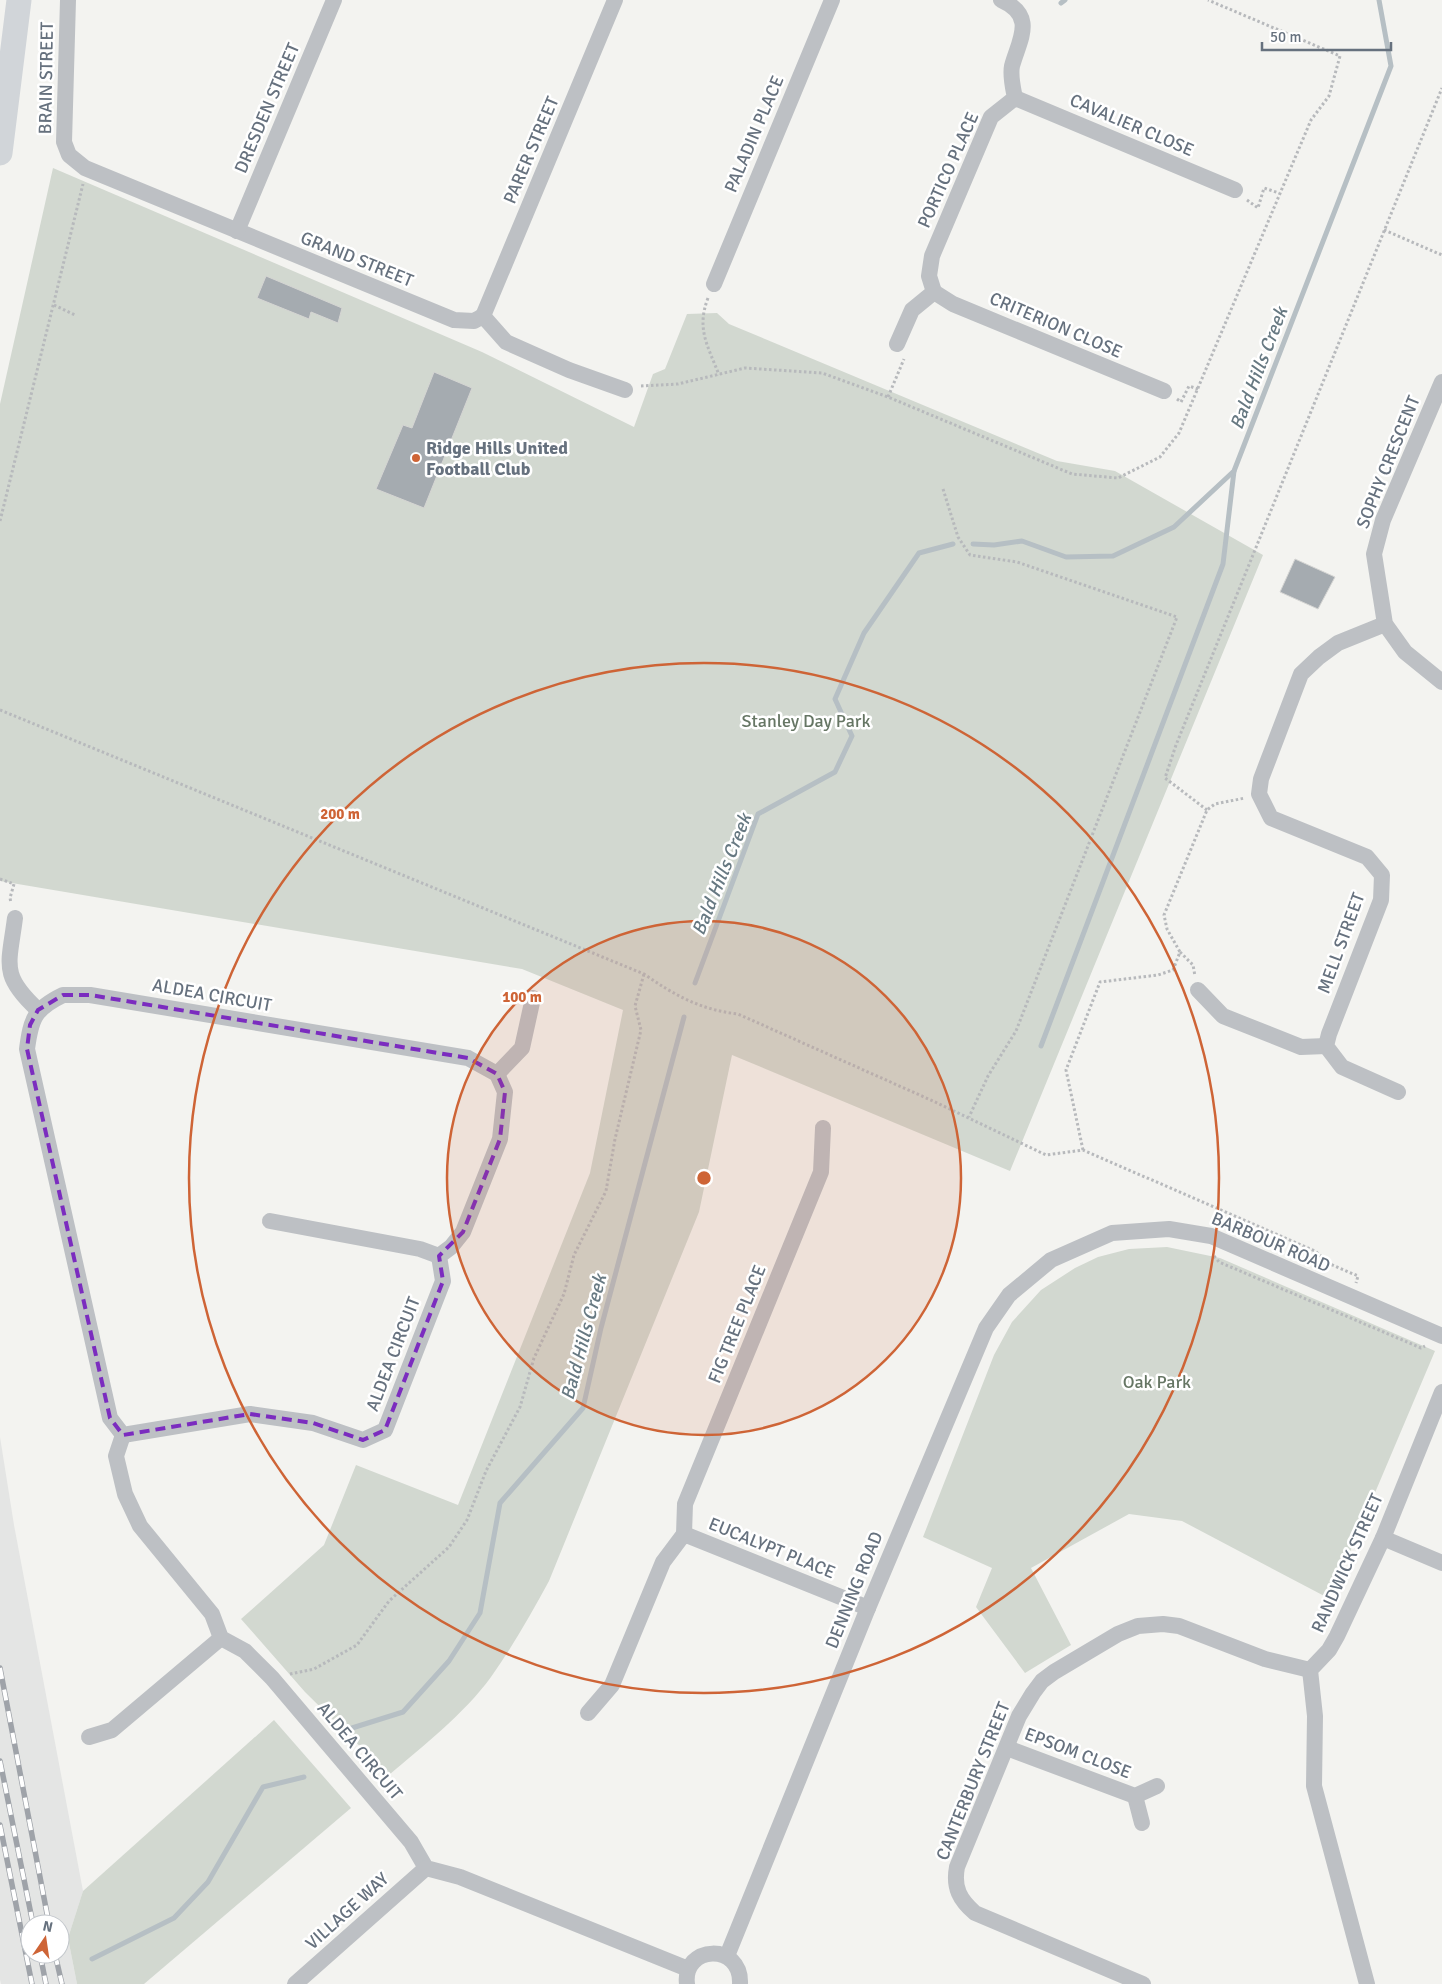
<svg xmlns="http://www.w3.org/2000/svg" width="1442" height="1984" viewBox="0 0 1442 1984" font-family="Signika,sans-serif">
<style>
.built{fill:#e4e5e4;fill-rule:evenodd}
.green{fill:#d2d8d0}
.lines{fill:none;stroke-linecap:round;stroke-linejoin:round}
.stream{stroke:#b6bfc4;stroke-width:5}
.building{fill:#a5abb0;stroke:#d5d5d3}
.path{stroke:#b7b9bc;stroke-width:3;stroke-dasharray:2.5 2.5;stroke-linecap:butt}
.minor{stroke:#bdc0c4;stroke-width:16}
.highway{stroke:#d1d5d9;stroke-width:25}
.rail-casing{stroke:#9fa3a9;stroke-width:5.5}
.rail{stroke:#fff;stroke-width:4;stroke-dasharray:11;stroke-linecap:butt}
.marked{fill:none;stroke:#7b2cbf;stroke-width:4;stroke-dasharray:10 6;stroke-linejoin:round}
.ring{fill:none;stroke:#ce6436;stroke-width:2.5}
.poi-dot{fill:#ce6436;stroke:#fff;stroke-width:2}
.labels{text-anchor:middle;stroke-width:5;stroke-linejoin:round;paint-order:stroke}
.street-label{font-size:18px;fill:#66717e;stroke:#fff}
.poi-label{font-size:18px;font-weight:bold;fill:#66717e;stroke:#fff;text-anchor:start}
.park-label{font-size:18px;fill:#667664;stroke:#fff}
.water-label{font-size:19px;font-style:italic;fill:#677982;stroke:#fff}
.centre{fill:#ce6436;stroke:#fff;stroke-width:2.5}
.ring-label{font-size:15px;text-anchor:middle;font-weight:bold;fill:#ce6436;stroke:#fff;stroke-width:5;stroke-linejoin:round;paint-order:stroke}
</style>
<rect width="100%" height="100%" fill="#f3f3f0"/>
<!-- built -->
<path class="built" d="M 0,1437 L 14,1525 L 83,1891 L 68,1938 L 77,1984 L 1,1984 L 0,1980 ZM 30,1924 L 60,1924 L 60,1954 L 30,1954 Z"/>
<!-- green -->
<g class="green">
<path d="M 53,168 L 482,352 L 634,427 L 653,374 L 665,369 L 687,314 L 717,313 L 729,324 L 1057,461 L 1115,471 L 1263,555 L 1010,1171 L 732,1055 L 699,1212 L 549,1581 C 531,1614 513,1646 491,1677 C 465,1713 423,1746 389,1775 L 305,1692 L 241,1619 L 324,1545 L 356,1465 L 458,1505 L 590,1173 L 623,1010 L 522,969 L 0,881 L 0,404 Z"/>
<polygon points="1167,1247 1220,1258 1435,1351 1330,1599 1182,1521 1129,1514 1031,1568 1071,1645 1025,1673 976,1607 992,1568 923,1537 994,1355 1012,1322 1041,1290 1075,1268 1098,1257 1129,1249"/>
<polygon points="274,1720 351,1808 144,1984 77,1984 68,1938 83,1891"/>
</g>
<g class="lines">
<!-- stream -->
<g class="stream">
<polyline points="1061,3 1065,0"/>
<polyline points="973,544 994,545 1022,541 1066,557 1113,556 1174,527 1234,471 1391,66 1379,0"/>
<polyline points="695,983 758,814 835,772 852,736 835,699 864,633 919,553 953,544"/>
<polyline points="1041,1046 1223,564 1234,471"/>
<polyline points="352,1728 403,1712 449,1661 480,1613 500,1503 583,1408 601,1328 684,1017"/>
<polyline points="92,1959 174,1918 208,1882 263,1787 304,1777"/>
</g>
</g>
<!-- building -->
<g class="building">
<polygon points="266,276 342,308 338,323 311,312 309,319 257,298"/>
<polygon points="434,372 472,388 424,508 376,489 403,425 412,428"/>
<polygon points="1295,559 1335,577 1318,609 1280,592"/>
</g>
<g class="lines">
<!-- path -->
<g class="path">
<polyline points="1247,200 1258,208 1264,188 1279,193"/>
<polyline points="1384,230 1442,255"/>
<path d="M 708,298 C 696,329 708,346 719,375"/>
<polyline points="54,305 75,315"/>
<polyline points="641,386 678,384 745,368 822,373 888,397 1072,474 1118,478 1160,457 1179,433 1311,120 1329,96 1340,56 1208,0"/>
<polyline points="888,397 904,359"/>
<polyline points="1177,399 1181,402 1189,386 1198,389"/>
<polyline points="943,489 958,537 970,555 1017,562 1177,617 1016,1031 988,1076 969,1117"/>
<polyline points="0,521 83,184"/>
<path d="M 0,710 L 644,974 C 674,995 701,1010 738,1014 L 933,1101 L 1046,1155 L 1083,1150 L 1315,1251 L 1330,1264 L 1358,1276 L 1356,1283"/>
<polyline points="1207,810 1165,778 1176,745 1442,88"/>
<polyline points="0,879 14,884 10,898 11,903"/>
<polyline points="1180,952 1193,965 1195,976"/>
<polyline points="1083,1150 1066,1070 1100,982 1158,975 1173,970 1180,952 1167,929 1164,915 1207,810 1215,804 1245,798"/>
<polyline points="1214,1256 1219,1262 1421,1348 1425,1346"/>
<polyline points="290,1674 314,1669 357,1645 389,1601 449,1547 467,1520 486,1471 520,1407 534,1358 564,1294 574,1255 606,1191 615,1139 641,1030 635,1006 644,974"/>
</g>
<!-- minor -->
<g class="minor">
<polyline points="68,0 64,142 69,155 85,168 454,320 474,321 483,316 506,342 569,370 625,390"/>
<polyline points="1015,98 1235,190"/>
<polyline points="237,231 334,0"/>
<polyline points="714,284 832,0"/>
<polyline points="934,292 953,304 1164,391"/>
<polyline points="483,316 615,0"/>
<path d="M 897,344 L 912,310 L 934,292 L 929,276 L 932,256 L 991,117 L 1015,98 C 1013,88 1010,76 1012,66 C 1019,40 1037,16 1001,0"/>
<polyline points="1442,382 1383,520 1374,554 1385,624 1405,652 1442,682"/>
<polyline points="1385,624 1338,643 1319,657 1301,674 1261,779 1259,794 1271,818 1367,857 1382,875 1381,900 1329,1034 1326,1046 1342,1067 1398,1092"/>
<path d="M 15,918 C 9,965 0,975 38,1010"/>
<polyline points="1198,990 1223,1016 1301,1047 1326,1046"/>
<path d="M 63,995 L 90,995 L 468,1058 L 497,1074 L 505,1092 L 500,1139 L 463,1232 L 451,1247 L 439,1256 L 443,1281 L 385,1430 L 363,1440 L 313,1423 L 250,1414 L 123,1435 L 110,1418 L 27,1049 C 31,1019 34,1009 63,995 Z"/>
<polyline points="497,1074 522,1048 533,998"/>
<polyline points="270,1221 420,1249 439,1256"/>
<polyline points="123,1435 116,1456 125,1494 140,1526 212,1614 221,1638 245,1651 272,1678 411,1842 426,1868 460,1877 688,1969"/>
<polyline points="684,1534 685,1504 821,1172 823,1128"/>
<polyline points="1383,1538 1442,1563"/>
<polyline points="588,1713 612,1685 663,1562 684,1534 868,1608"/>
<polyline points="89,1737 112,1730 221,1638"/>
<polyline points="1007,1748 1135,1796 1157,1786"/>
<polyline points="1135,1796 1142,1823"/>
<polyline points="727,1956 868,1608 986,1328 1009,1295 1051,1260 1112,1233 1169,1229 1211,1236 1442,1336"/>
<polyline points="295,1984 426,1868"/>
<path d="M 687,1984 C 682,1945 742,1942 740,1984"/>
<path d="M 1143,1984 L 975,1913 C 960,1900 953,1888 957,1867 L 1019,1716 L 1033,1693 L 1042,1681 L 1054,1672 L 1118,1634 L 1138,1626 L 1163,1624 L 1179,1626 L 1265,1659 L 1310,1670"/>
<polyline points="1367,1984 1314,1786 1315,1716 1310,1670 1329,1650 1337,1636 1383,1538 1442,1392"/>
</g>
<!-- highway -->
<polyline class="highway" points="0,153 19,0"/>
<!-- rail casing -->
<g class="rail-casing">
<g id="rail">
<polyline points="0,1668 49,1924"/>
<polyline points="0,1761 33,1924"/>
<polyline points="0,1825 32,1984"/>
<polyline points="40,1954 46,1984"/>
<polyline points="55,1954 62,1984"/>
</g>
</g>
<!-- rail -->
<use href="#rail" class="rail"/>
</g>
<!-- marked area -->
<path class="marked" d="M 63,995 L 90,995 L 468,1058 L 497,1074 L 505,1092 L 500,1139 L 463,1232 L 439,1256 L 443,1281 L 385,1430 L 363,1440 L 313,1423 L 250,1414 L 123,1435 L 110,1418 L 27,1049 L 30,1025 L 38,1010 Z"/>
<!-- distance rings -->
<circle cx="704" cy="1178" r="257" fill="#ce6436" fill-opacity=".12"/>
<g class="ring">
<circle cx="704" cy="1178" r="257"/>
<circle cx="704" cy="1178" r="515"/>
</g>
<!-- markers -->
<circle class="poi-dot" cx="416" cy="458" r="5"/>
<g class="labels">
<!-- street labels -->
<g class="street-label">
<text transform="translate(46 78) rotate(-89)" y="6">BRAIN STREET</text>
<text transform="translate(267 108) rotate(-67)" y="6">DRESDEN STREET</text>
<text transform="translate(1132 125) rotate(23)" y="6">CAVALIER CLOSE</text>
<text transform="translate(754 134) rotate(-67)" y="6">PALADIN PLACE</text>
<text transform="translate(531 150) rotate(-67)" y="6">PARER STREET</text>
<text transform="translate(948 170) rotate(-66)" y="6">PORTICO PLACE</text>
<text transform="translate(357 259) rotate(22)" y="6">GRAND STREET</text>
<text transform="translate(1056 325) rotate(23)" y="6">CRITERION CLOSE</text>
<text transform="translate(1388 462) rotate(-68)" y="6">SOPHY CRESCENT</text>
<text transform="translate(1341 943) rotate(-70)" y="6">MELL STREET</text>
<text transform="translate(212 995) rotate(10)" y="6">ALDEA CIRCUIT</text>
<text transform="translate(1271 1242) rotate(23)" y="6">BARBOUR ROAD</text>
<text transform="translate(737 1324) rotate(-68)" y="6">FIG TREE PLACE</text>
<text transform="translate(393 1354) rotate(-69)" y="6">ALDEA CIRCUIT</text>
<text transform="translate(772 1548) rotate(22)" y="6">EUCALYPT PLACE</text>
<text transform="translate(1347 1563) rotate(-66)" y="6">RANDWICK STREET</text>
<text transform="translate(854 1590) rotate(-68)" y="6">DENNING ROAD</text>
<text transform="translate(360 1751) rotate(50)" y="6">ALDEA CIRCUIT</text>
<text transform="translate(1078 1753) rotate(21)" y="6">EPSOM CLOSE</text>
<text transform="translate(973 1781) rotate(-68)" y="6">CANTERBURY STREET</text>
<text transform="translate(347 1911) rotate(-42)" y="6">VILLAGE WAY</text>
</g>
<!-- poi labels -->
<g class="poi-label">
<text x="426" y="454">Ridge Hills United<tspan x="426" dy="21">Football Club</tspan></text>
</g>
<!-- park labels -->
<g class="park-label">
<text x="806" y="727">Stanley Day Park</text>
<text x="1157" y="1388">Oak Park</text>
</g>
<!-- water labels -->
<g class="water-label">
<text transform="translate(1258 368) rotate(-69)" y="7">Bald Hills Creek</text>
<text transform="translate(721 874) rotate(-68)" y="7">Bald Hills Creek</text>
<text transform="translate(583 1337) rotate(-75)" y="7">Bald Hills Creek</text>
</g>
</g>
<circle cx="704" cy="1178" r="8" class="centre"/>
<g class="ring-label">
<text x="340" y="819">200 m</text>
<text x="522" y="1002">100 m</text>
</g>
<!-- north arrow -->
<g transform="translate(45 1939) rotate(13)"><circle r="24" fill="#ffffff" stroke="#c2c6cb"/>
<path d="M0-4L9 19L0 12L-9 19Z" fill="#ce6436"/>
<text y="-8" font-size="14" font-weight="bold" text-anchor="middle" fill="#66717e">N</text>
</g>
<!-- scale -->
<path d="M1262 42v8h129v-8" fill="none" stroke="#66717e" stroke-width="2.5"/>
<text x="1270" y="42" font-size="15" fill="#66717e" stroke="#ffffff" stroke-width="4" paint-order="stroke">50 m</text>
</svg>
